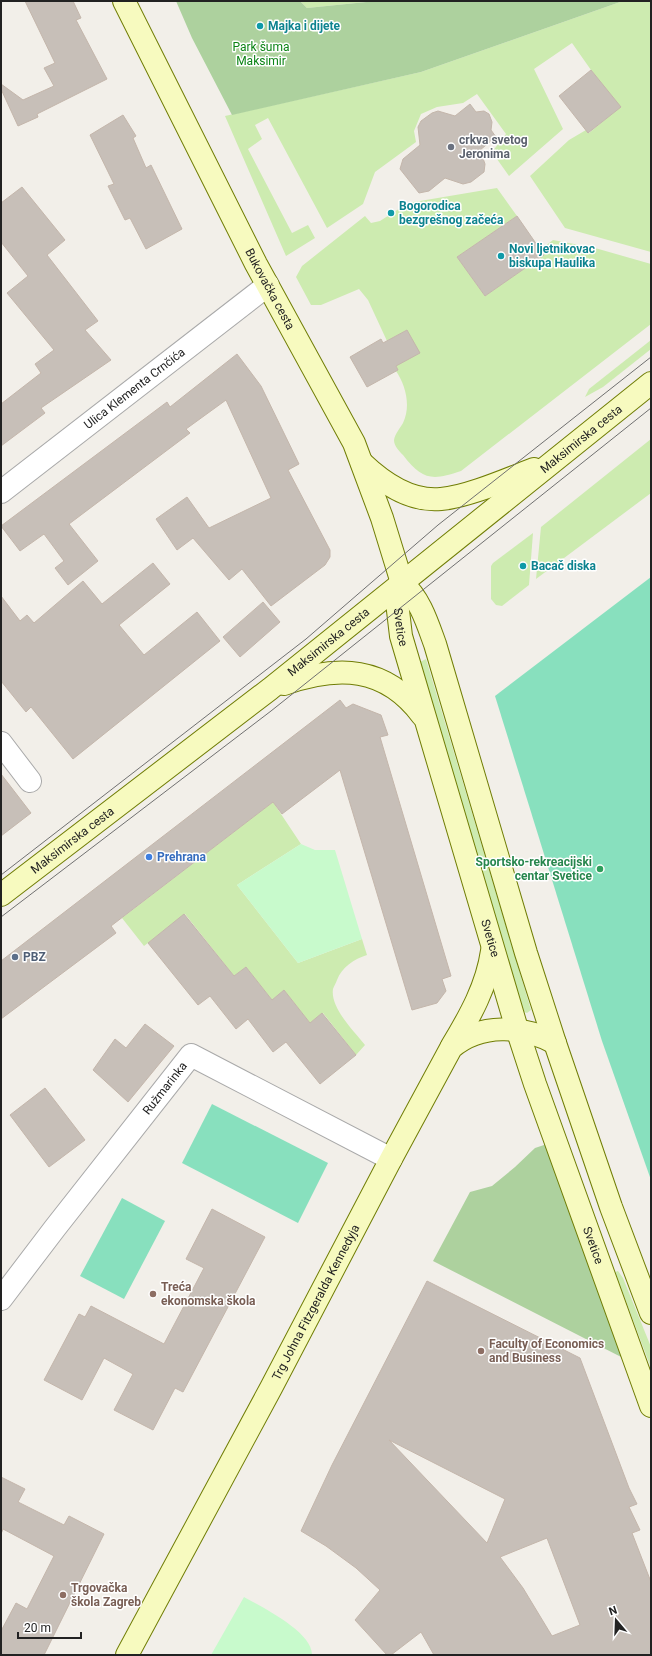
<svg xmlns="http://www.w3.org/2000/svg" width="652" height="1656" viewBox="0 0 652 1656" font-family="Roboto,sans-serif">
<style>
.grass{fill:#cdebb0}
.forest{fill:#add19e}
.park{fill:#c8facc}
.pitch{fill:#88e0be}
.building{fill:#c7bfb8;stroke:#c4b6ab;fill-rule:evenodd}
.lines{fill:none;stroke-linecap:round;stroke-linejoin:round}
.minor-casing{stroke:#a9a9a9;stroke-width:24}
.secondary-casing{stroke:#707d05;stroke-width:24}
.minor{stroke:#fff;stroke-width:22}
.secondary{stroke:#f7fabf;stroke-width:22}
.tram{stroke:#707070;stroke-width:1}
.culture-dot{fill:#0f9aa8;stroke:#fff;stroke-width:1.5}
.worship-dot{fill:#6b7280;stroke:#fff;stroke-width:1.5}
.shop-dot{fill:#3f7fe0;stroke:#fff;stroke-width:1.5}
.leisure-dot{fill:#2e9e5b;stroke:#fff;stroke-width:1.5}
.service-dot{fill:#5c6f8a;stroke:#fff;stroke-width:1.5}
.education-dot{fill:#8d6e63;stroke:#fff;stroke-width:1.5}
.labels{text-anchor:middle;stroke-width:3;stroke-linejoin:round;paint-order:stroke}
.culture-label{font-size:12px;font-weight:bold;fill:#0d838f;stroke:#fff;text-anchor:start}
.park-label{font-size:12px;fill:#0c8416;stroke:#fff}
.worship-label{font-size:12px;font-weight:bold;fill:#5b616d;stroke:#fff;text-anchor:start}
.street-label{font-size:12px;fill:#222;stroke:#fff}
.shop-label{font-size:12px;font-weight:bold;fill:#366cbe;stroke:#fff;text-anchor:start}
.leisure-label{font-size:12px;font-weight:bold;fill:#27864d;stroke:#fff;text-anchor:end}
.service-label{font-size:12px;font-weight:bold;fill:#4e5e75;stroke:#fff;text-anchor:start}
.education-label{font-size:12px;font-weight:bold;fill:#785e54;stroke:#fff;text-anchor:start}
</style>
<rect width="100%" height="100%" fill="#f2efe9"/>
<!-- grass -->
<g class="grass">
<polygon points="300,1 376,1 307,8"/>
<polygon points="623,1 651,1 651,252 565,228 530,176 569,140 586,130 589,133 620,107 591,70 572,43 534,69 563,129 509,176 492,152 506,134 477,94 463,103 437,107 421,114 414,131 416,142 375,172 363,204 327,228 268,118 255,125 262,139 248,149 292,233 308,225 315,238 286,256 225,116 421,72"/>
<path d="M 497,188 L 517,216 L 457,257 L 485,296 L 544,255 L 540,250 L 553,240 L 595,248 L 651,264 L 651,324 L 461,471 C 432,481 422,480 403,455 C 399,451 394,446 394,440 C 395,434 400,428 403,423 C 411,406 406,386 396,371 L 398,370 L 396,366 L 407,330 L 387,341 L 368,300 L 359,289 L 321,305 L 311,305 L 296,277 L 302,266 L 365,216 L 371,223 L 380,221 L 408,203 Z"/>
<polygon points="651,340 651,349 603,387 585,397 589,389"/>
<polygon points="651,439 651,493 536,579 541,527"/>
<polygon points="533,533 529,585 502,606 496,605 491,599 491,566 493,563"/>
<polygon points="426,659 531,1010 527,1013 524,1012 420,662"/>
<path d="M 273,802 L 301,844 L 237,885 L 298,963 L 362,939 L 367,955 C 354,959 342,967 337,980 C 336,983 334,986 333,989 C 330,1008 354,1031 365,1045 L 356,1055 L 323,1013 L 310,1023 L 284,990 L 272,1000 L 246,967 L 234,976 L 185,914 L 144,946 L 122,918 Z"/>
<polygon points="618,1271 623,1278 651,1347 651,1368 615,1272"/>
</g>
<!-- forest -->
<g class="forest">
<polygon points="176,1 300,1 307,8 376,1 623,1 421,72 232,115 192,38"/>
<polygon points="547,1144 627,1360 433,1261 470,1192 492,1186 515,1167 535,1148"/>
</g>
<!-- park -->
<g class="park">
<polygon points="301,844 315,850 335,850 362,939 298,963 237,885"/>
<path d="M 244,1597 C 262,1607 313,1632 312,1655 L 211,1655 Z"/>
</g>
<!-- pitch -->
<g class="pitch">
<polygon points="651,577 651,1180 602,1041 495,696"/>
<polygon points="212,1104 328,1163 298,1223 182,1163"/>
<polygon points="122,1198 165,1221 124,1299 80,1276"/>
</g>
<!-- building -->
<g class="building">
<polygon points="25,1 73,1 81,18 76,20 107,79 37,114 38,117 18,126 1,89 1,84 23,100 54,86 44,68 55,63"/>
<polygon points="591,70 621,107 588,133 559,96"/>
<polygon points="470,104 476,112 484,111 489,114 492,122 491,130 496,137 480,150 485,164 484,172 471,182 463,184 445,178 429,191 419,193 400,169 403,159 420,145 418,127 421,121 432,113 438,111 455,116"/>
<polygon points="123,115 136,136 133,138 146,168 151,165 182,229 146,249 130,218 125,220 108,186 114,184 90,135"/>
<polygon points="22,187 65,240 47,255 98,321 85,330 111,360 41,408 45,413 1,446 1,404 41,373 35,364 54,350 7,293 28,276 1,242 1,203"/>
<polygon points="517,216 544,255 485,296 457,257"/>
<polygon points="407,330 420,353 396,366 398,370 367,387 350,357 381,339 383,343"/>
<polygon points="237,354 261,386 299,464 288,470 330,550 330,557 325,565 271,606 242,569 229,580 193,538 177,550 156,519 187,497 209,528 271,498 226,400 186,429 190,433 69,524 98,561 68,585 55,568 64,561 44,534 20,551 1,526 167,402 170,407"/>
<polygon points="153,563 170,584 119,625 144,655 197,612 220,641 73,759 31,707 26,712 1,681 1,596 20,621 27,615 34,623 83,581 102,604"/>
<polygon points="263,602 280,622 240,657 223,637"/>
<polygon points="340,700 346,708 353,704 381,715 388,735 380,737 451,976 442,979 446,991 437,1003 412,1010 340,770 282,814 273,802 111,926 116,933 1,1019 1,961"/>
<polygon points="1,774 31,813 1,836"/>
<polygon points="184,914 234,976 246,967 272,1000 284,990 310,1023 322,1013 356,1055 320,1084 286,1042 273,1052 248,1019 236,1029 210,996 198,1005 148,943"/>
<polygon points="145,1024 174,1046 128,1102 93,1070 115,1039 126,1048"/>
<polygon points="45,1088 85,1140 49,1167 10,1115"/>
<polygon points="212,1209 265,1237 183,1392 175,1388 153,1430 114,1410 133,1374 104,1358 82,1400 44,1380 79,1314 85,1317 91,1306 164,1344 204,1268 186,1259"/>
<path d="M 427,1281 L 580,1358 L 629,1488 L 637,1504 L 629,1507 L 640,1530 L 632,1533 L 651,1582 L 651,1655 L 434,1655 L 421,1632 L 391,1655 L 387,1655 L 355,1620 L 380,1590 L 356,1568 L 326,1546 L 301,1531 L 332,1465 ZM 389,1440 L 505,1499 L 487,1543 ZM 547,1538 L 580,1625 L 552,1636 L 523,1588 L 500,1557 Z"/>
<polygon points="1,1477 25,1489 18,1502 64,1525 69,1516 104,1534 44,1655 1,1655 1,1631 16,1603 27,1609 54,1556 3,1529 1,1534"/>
</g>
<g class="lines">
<!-- minor casing -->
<g class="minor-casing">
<g id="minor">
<path id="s1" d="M 1,492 L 268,285"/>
<polyline points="1,743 30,781"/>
<path id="s2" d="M 1,1299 L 55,1228 L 191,1055 L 391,1159"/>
</g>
</g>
<!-- secondary casing -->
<g class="secondary-casing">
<g id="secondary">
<path id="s3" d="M 124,1 L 256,264 L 354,443 L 382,518 L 402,583"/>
<path d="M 362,463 C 383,483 411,502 441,499 C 467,497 508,479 534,469"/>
<path id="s4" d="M 402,583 L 397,602 L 401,636 L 517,1029 L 535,1084 L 651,1406"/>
<path d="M 402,583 C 420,599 427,622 435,644 L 526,953 L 555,1043 L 611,1207 L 651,1313"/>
<path d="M 284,684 C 338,665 385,666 422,715"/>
<path id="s5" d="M 1,895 L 270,689 L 651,383"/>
<path d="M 452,1046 C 470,1016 487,986 492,951"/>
<path id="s6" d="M 127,1655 L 271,1388 L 391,1159 L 451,1048 C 480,1023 523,1025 555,1043"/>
</g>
</g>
<!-- minor -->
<use href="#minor" class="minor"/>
<!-- secondary -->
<use href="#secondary" class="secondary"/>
<!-- tram -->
<g class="tram">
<polyline points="1,875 306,639 438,525 651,357"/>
<polyline points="1,917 271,711 651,408"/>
</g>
</g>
<!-- markers -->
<g class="culture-dot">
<circle cx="260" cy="26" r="4"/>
<circle cx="391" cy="213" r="4"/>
<circle cx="501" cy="256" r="4"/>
<circle cx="523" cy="566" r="4"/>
</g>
<circle class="worship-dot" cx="451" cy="147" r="4"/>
<circle class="shop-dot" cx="149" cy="857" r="4"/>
<circle class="leisure-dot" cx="600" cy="869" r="4"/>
<circle class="service-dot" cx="15" cy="957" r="4"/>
<g class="education-dot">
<circle cx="153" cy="1294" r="4"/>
<circle cx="481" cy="1351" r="4"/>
<circle cx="63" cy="1595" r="4"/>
</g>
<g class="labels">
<!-- culture labels -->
<g class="culture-label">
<text x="268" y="30">Majka i dijete</text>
<text x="399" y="210">Bogorodica<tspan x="399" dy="14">bezgrešnog začeća</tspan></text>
<text x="509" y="253">Novi ljetnikovac<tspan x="509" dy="14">biskupa Haulika</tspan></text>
<text x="531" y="570">Bacač diska</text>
</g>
<!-- park labels -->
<g class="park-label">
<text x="261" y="51">Park šuma<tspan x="261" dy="14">Maksimir</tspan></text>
</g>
<!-- worship labels -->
<g class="worship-label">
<text x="459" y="144">crkva svetog<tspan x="459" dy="14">Jeronima</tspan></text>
</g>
<!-- street labels -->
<g class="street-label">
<text dy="4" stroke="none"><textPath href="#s3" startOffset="323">Bukovačka cesta</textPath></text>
<text dy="4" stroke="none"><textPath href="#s1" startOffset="169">Ulica Klementa Crnčića</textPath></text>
<text dy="4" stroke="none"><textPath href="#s5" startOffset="738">Maksimirska cesta</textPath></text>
<text dy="4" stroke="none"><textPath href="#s4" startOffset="45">Svetice</textPath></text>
<text dy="4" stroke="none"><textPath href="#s5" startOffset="414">Maksimirska cesta</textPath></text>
<text dy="4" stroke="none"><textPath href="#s5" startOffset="90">Maksimirska cesta</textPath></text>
<text dy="4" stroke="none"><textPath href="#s4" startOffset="369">Svetice</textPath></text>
<text dy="4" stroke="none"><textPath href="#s2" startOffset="267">Ružmarinka</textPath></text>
<text dy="4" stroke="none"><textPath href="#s4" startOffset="693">Svetice</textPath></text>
<text dy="4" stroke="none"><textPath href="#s6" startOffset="400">Trg Johna Fitzgeralda Kennedyja</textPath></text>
</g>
<!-- shop labels -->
<g class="shop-label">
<text x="157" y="861">Prehrana</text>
</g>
<!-- leisure labels -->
<g class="leisure-label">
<text x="592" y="866">Sportsko-rekreacijski<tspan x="592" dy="14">centar Svetice</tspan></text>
</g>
<!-- service labels -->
<g class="service-label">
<text x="23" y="961">PBZ</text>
</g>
<!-- education labels -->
<g class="education-label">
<text x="161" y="1291">Treća<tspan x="161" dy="14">ekonomska škola</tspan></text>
<text x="489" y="1348">Faculty of Economics<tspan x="489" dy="14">and Business</tspan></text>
<text x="71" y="1592">Trgovačka<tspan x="71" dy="14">škola Zagreb</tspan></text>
</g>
</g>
<!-- border -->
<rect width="652" height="1656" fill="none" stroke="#222222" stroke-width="4"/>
<!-- north arrow -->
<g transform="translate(616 1620) rotate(341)" stroke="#ffffff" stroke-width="3" paint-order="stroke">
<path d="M0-3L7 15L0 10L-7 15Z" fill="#222222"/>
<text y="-6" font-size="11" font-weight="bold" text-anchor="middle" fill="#222222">N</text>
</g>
<!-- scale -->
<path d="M18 1632v6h63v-6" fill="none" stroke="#222222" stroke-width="2"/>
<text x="24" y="1632" font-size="12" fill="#222222" stroke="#ffffff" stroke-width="3" paint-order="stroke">20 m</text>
</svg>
